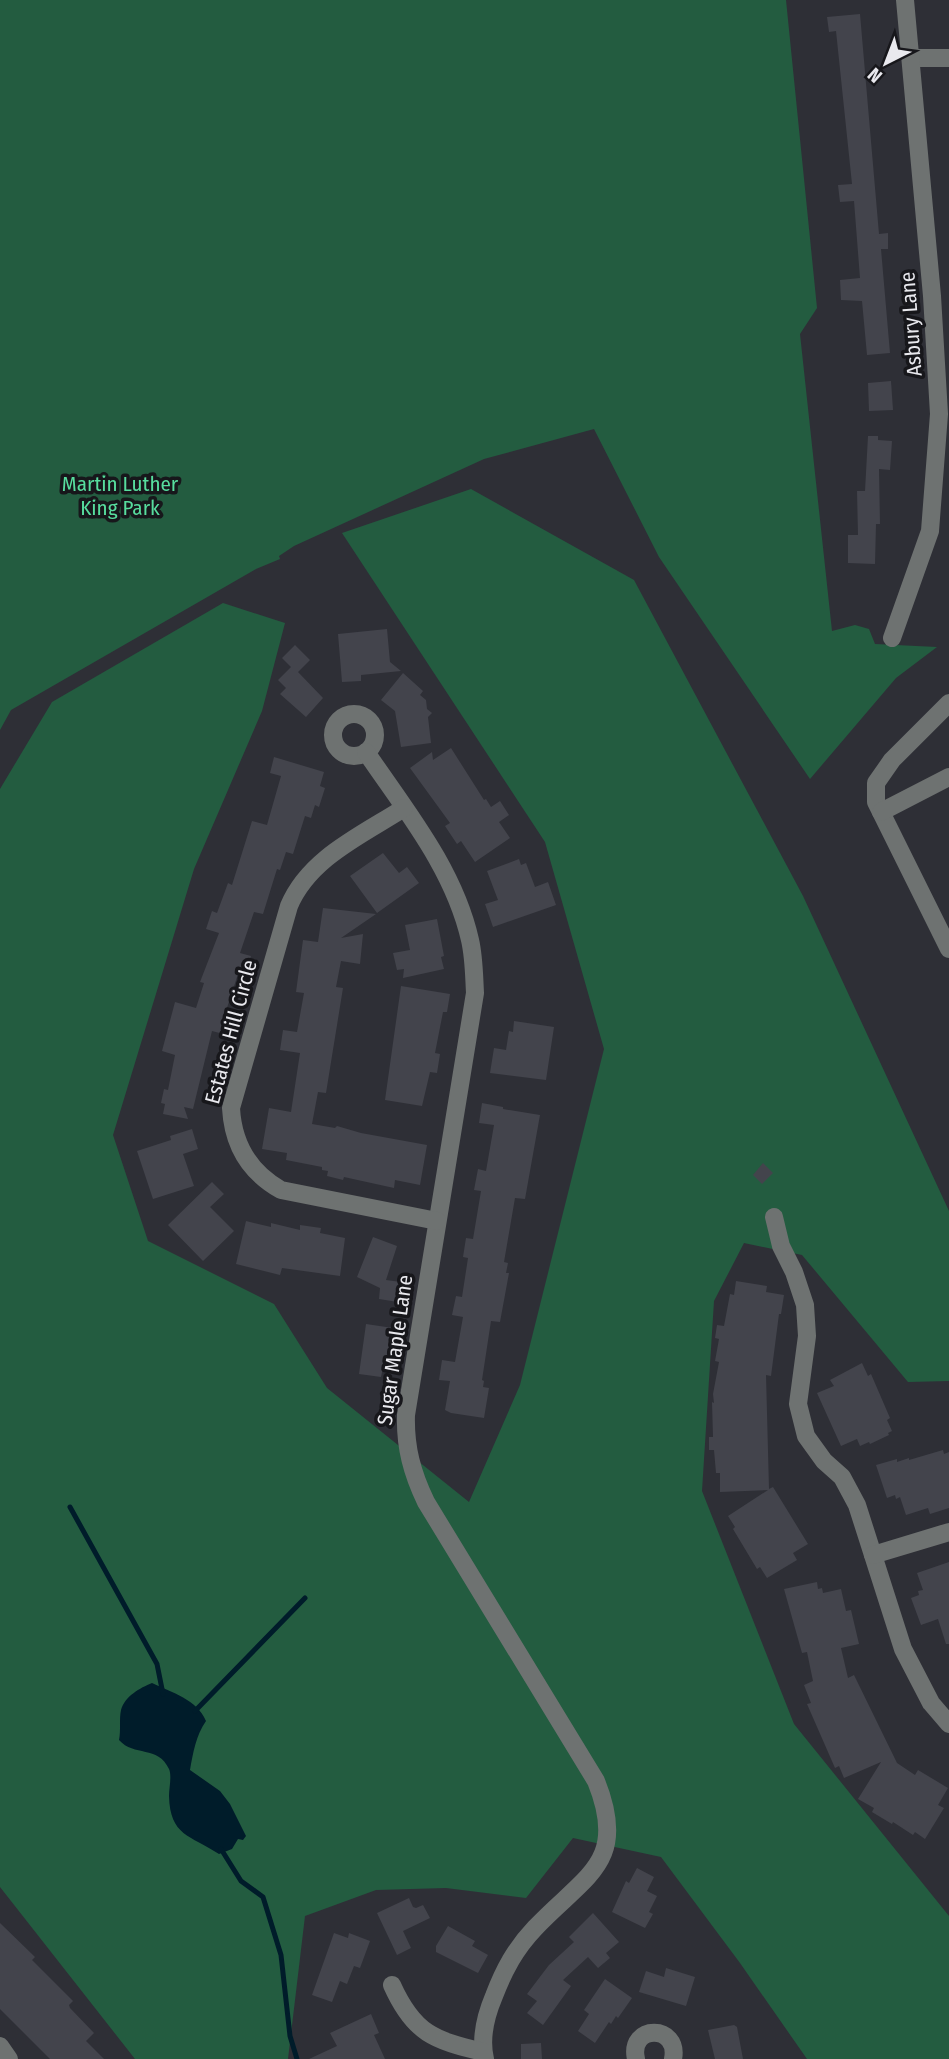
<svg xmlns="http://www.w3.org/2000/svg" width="949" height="2059" viewBox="0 0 949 2059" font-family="'Fira Sans Condensed',sans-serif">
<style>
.green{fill:#235c40}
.water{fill:#001c2a}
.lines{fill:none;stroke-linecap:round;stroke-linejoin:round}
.stream{stroke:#001c2a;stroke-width:5}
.building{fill:#43444c}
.minor{stroke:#6e7271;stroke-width:18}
.labels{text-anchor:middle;stroke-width:7;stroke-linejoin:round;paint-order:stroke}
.street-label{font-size:21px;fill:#e9e9ee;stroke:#17171b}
.park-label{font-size:21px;fill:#57dd9e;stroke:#17171b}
</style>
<rect width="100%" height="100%" fill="#2e2f36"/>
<!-- green -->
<g class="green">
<polygon points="0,0 786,0 817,308 800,334 832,631 855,625 869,629 875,644 937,647 896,678 810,779 659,557 594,429 484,459 294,546 279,556 280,559 256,569 11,710 0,730"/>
<polygon points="471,489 634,580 803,896 949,1211 949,1381 908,1382 802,1255 744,1243 714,1301 702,1491 794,1724 949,1916 949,2059 807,2059 740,1963 661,1857 573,1838 526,1898 446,1888 376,1890 305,1916 288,2059 135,2059 0,1887 0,789 52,702 223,603 285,623 262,711 194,869 113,1135 148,1241 274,1304 327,1388 469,1502 520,1385 604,1049 545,842 342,533"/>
</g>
<!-- water -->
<path class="water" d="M 152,1683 C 172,1693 197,1699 206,1721 C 196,1735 193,1753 190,1770 L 220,1791 L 230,1804 L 246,1836 L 243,1840 L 238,1839 L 232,1849 L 219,1854 C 190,1835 170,1836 169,1796 C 169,1788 172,1776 169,1769 C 158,1745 134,1757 119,1740 C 121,1730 119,1719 121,1710 C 125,1696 140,1688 152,1683 Z"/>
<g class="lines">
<!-- stream -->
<g class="stream">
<polyline points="70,1507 157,1664 163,1694"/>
<polyline points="195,1711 305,1598"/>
<polyline points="221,1849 241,1881 263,1897 281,1955 290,2036 297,2059"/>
</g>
</g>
<!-- building -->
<g class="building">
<polygon points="860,14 879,234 888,233 888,249 881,249 890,353 867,355 862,301 841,300 840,280 860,278 854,201 840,202 838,185 852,184 836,31 829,32 827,17"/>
<polygon points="891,381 893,410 869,411 868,383"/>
<polygon points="868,436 878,436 878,440 892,441 890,470 879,469 880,524 876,524 875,564 848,563 848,535 858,535 857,491 865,491"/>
<polygon points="387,629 390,662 401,671 361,675 361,681 342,682 338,634"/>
<polygon points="295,645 310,660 298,672 323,698 306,717 280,694 286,688 278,680 291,667 282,658"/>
<polygon points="403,673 423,691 420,695 426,700 427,709 432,713 428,717 431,743 401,747 395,711 381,700"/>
<polygon points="451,748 484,800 486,799 491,807 500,801 509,815 499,822 510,838 475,862 461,841 457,844 445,826 450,823 410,768 432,752 433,760"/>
<polygon points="274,757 324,772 320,786 325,788 319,807 315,805 311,818 305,816 293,854 286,852 280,870 277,869 263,914 254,912 240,953 251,956 245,976 238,974 225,1014 233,1016 227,1035 212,1031 193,1109 184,1107 188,1119 163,1114 165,1104 161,1103 164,1089 168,1090 175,1055 162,1051 175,1002 196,1008 204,983 200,982 219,933 206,929 212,911 217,913 228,883 232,885 252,821 267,825 281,776 270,773"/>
<polygon points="383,853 399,873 407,867 419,883 377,913 350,876"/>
<polygon points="519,859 521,865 526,863 535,887 548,882 556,905 493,927 485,904 498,900 487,871"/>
<polygon points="323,908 376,914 341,938 363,934 360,964 341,961 336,987 343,988 326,1093 318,1092 312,1124 335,1128 337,1126 361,1133 427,1145 420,1185 395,1180 394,1188 344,1177 343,1180 327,1176 328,1171 322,1170 322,1167 286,1160 287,1153 262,1149 269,1108 291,1112 300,1053 280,1050 283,1030 297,1032 304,993 296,992 303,940 318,942"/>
<polygon points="437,919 444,956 441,957 444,969 403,978 404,969 397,970 393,953 410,950 405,925"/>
<polygon points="401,986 450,994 447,1012 443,1012 435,1053 440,1054 437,1073 430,1072 422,1106 385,1100"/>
<polygon points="514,1021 554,1027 546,1080 490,1073 494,1048 506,1050 509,1031 513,1032"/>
<polygon points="482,1103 503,1107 503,1109 540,1115 525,1199 515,1198 504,1262 508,1263 506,1273 509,1273 500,1322 491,1321 482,1380 484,1381 483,1387 489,1388 484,1418 451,1413 445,1410 450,1381 439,1380 442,1360 455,1362 463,1317 452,1315 456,1296 462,1297 468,1258 463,1257 466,1238 473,1239 481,1191 474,1190 478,1169 486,1171 494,1125 479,1123"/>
<polygon points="192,1129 198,1149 183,1154 194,1186 153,1199 137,1151 171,1140 170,1136"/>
<polygon points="763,1163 773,1173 762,1184 753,1175"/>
<polygon points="212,1182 224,1194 210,1207 234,1231 203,1261 168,1225"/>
<polygon points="246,1221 271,1227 271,1223 300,1230 300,1225 321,1228 320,1233 345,1238 340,1276 282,1268 280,1275 236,1264"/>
<polygon points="373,1237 397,1246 386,1280 401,1282 398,1302 379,1299 380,1288 357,1277"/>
<polygon points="736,1281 767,1286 766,1292 784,1295 781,1314 779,1314 771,1376 766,1375 769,1489 773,1487 808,1544 793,1553 797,1560 767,1578 760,1567 757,1569 733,1529 735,1527 728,1516 768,1490 720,1492 720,1473 716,1473 714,1450 709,1450 709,1437 713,1437 712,1402 714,1403 713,1394 719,1362 715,1361 719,1339 715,1338 717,1325 724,1326 730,1294 734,1295"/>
<polygon points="366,1324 393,1328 387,1368 383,1367 381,1377 359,1374"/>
<polygon points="862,1363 868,1376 871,1374 890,1418 887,1420 892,1431 888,1433 889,1435 870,1444 869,1442 860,1446 857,1439 841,1446 817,1393 834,1386 830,1380"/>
<polygon points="943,1450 944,1454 949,1452 949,1508 930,1514 928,1508 906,1515 900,1497 896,1499 895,1495 887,1498 876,1465 897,1459 897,1462 909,1458 909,1460"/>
<polygon points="949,1562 949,1644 946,1644 938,1619 921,1625 911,1598 919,1595 918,1591 923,1590 917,1573"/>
<polygon points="817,1582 818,1589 822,1588 823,1593 841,1589 846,1611 851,1610 859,1644 841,1648 848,1678 854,1675 897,1763 915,1775 918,1770 948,1788 938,1805 944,1808 925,1839 915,1832 913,1835 893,1822 892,1824 872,1812 874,1808 858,1799 881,1762 844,1778 839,1766 835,1768 807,1704 811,1703 804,1685 813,1681 807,1652 802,1653 784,1589"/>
<polygon points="637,1868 654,1877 647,1891 657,1896 649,1912 653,1914 645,1928 612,1912 626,1881 629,1883"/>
<polygon points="409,1898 413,1907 416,1908 423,1905 430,1918 403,1931 411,1948 397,1955 377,1913"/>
<polygon points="593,1913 619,1942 606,1953 610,1958 598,1968 588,1957 563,1980 571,1986 543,2025 527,2013 537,2001 527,1994 549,1965 574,1942 569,1937"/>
<polygon points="0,1923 35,1957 32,1960 73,2001 69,2005 70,2008 94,2033 86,2041 104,2059 50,2059 0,2009"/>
<polygon points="448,1926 475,1941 472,1946 488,1955 478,1973 436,1952 436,1946"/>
<polygon points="334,1933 348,1938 349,1933 370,1941 360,1968 354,1966 347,1984 340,1981 332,2002 312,1995"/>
<polygon points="666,1968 695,1977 686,2006 639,1992 646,1971 664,1977"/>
<polygon points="605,1979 632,1998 618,2018 616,2016 611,2024 609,2022 595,2043 578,2031 589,2014 584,2010"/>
<polygon points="371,2014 379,2033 374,2035 385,2059 309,2059 337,2046 330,2033"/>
<polygon points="734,2025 737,2027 743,2059 715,2059 708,2030"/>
<polygon points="541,2043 542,2059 521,2059 521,2044"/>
</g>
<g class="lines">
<!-- minor -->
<g class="minor">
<polyline points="911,58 949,58"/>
<polyline points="892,638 930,531 939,414 932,296 905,0"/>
<polyline points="949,703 892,760 876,783 876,802 949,949"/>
<circle cx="354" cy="735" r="21"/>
<path d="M 366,752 C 406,811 454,869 470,940 C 474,957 474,975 475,993 L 406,1415 C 405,1447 412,1473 426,1502 L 596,1781 C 629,1863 585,1875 535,1928 C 515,1949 504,1970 494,1996 C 486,2015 480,2038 485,2059"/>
<path d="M 404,808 C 362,835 309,858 289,906 L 231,1108 C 233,1145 249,1172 281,1190 L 437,1221"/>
<polyline points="881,812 949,777"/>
<polyline points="774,1217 781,1246 794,1272 805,1305 807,1336 798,1404 806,1436 824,1461 842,1477 857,1505 903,1649 931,1703 949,1724"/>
<polyline points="873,1555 949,1532"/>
<path d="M 392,1985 C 414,2034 434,2040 483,2052"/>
<polyline points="0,2046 9,2059"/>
<path d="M 636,2059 C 628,2024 680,2024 673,2059"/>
</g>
</g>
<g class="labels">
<!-- street labels -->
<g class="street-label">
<text transform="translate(911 324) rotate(-94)" y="7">Asbury Lane</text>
<text transform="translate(231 1032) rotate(-75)" y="7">Estates Hill Circle</text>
<text transform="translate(395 1350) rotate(-82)" y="7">Sugar Maple Lane</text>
</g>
<!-- park labels -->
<g class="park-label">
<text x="120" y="491">Martin Luther<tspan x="120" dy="24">King Park</tspan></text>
</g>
</g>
<!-- north arrow -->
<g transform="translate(886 63) rotate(222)" stroke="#17171b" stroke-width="5" paint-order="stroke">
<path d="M0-5L12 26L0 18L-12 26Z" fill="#e9e9ee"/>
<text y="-10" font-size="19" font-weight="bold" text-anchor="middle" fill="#e9e9ee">N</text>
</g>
</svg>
